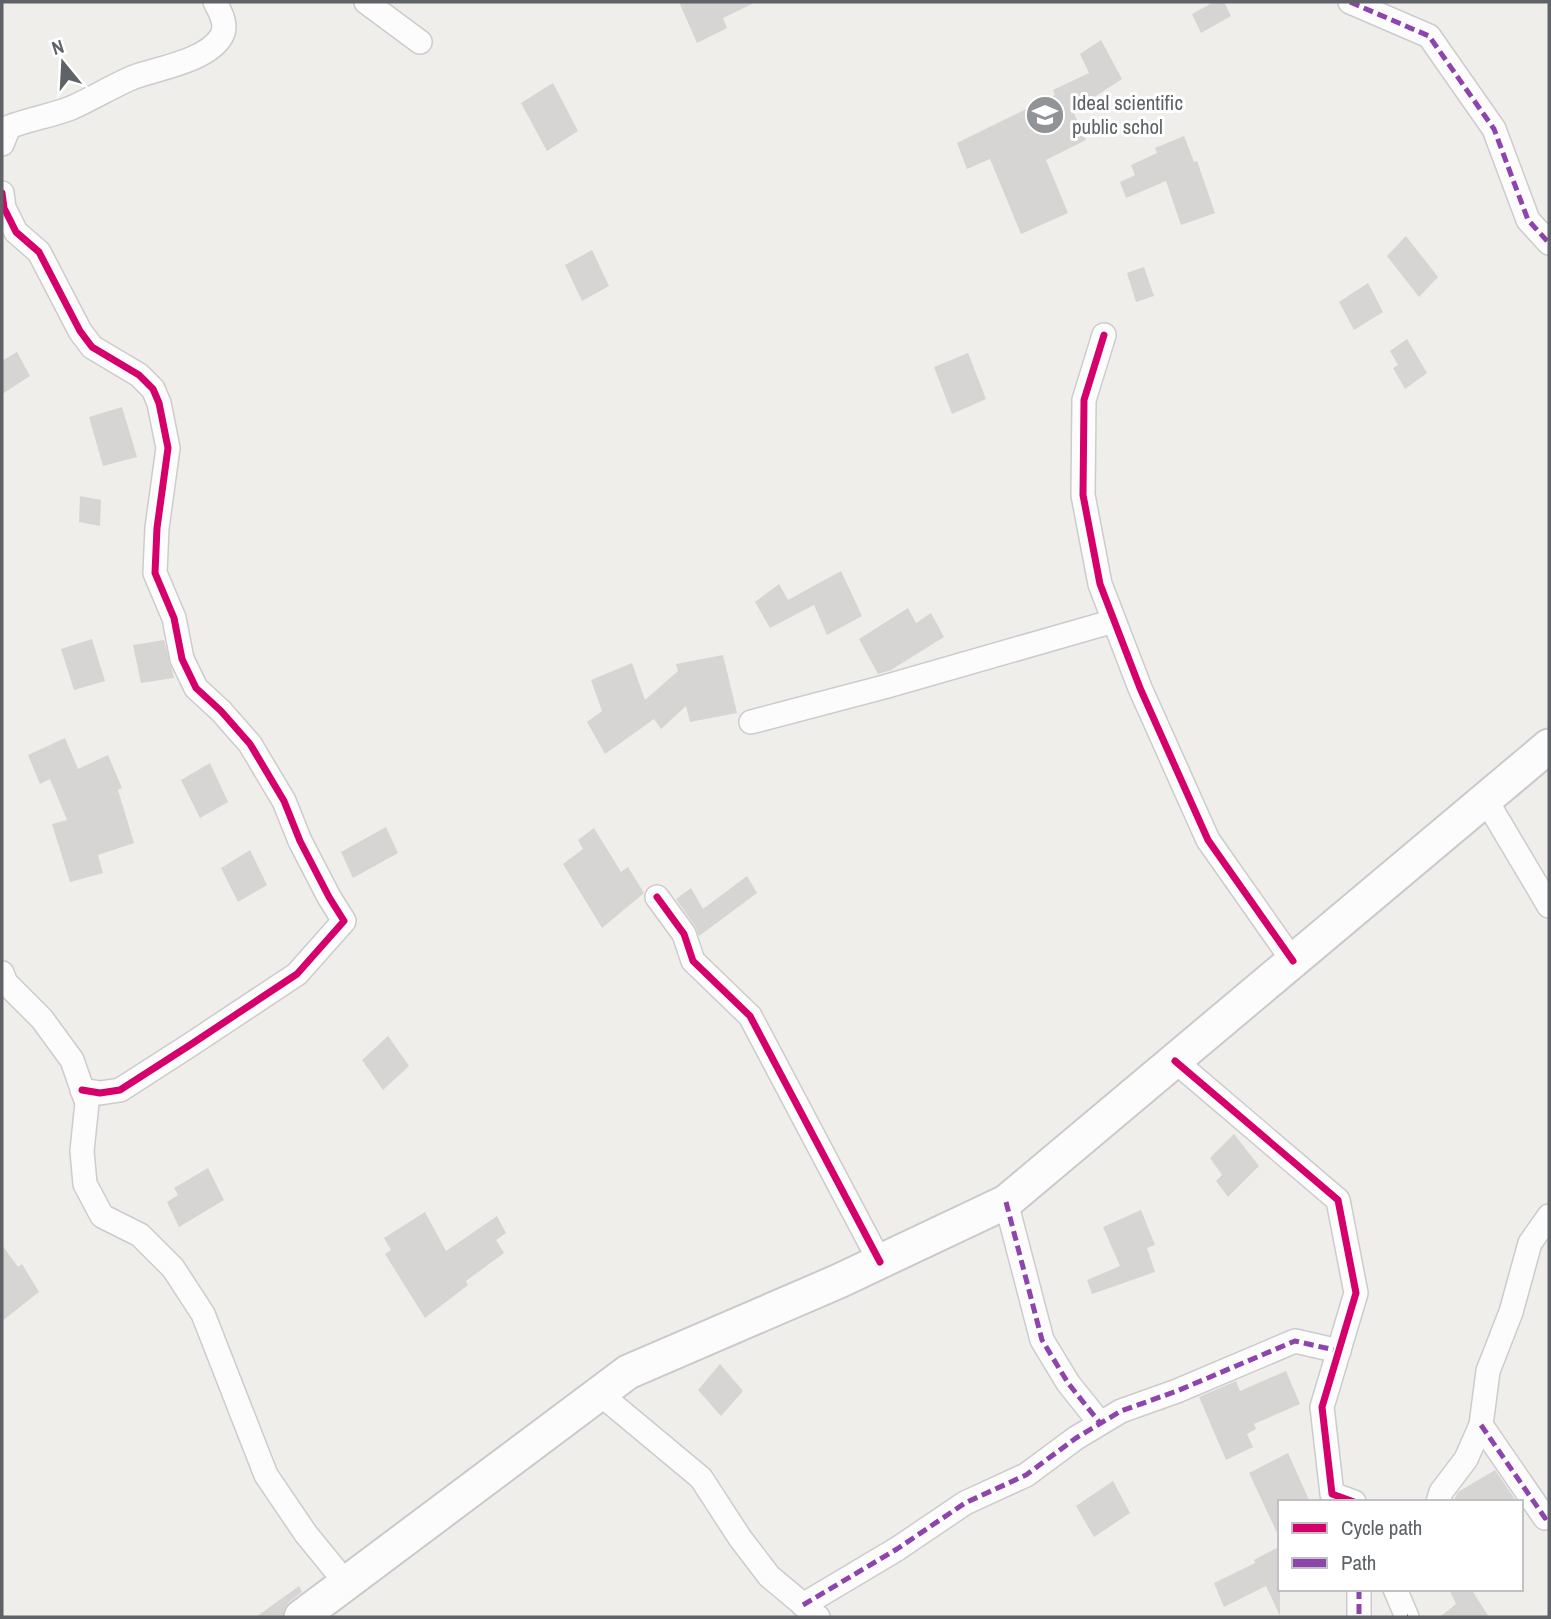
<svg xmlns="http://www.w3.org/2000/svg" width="1551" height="1619" viewBox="0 0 1551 1619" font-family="'Archivo Narrow',sans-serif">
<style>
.building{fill:#d6d5d3}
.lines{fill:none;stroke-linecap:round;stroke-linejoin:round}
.street-casing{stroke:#cbcccc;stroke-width:26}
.secondary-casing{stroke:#cacacb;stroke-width:37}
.street{stroke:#fdfcfc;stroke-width:23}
.secondary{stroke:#fdfcfc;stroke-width:33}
.quiet{stroke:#8e44ad;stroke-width:5;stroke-dasharray:10 5;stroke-linecap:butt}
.cycleway-casing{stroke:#fff;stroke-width:11}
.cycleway{stroke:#d6006c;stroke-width:7}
.labels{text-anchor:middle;stroke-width:6;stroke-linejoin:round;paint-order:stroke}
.poi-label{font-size:21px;fill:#5f6368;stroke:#fff;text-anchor:start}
</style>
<rect width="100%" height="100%" fill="#efeeea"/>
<!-- building -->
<g class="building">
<polygon points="679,2 756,2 723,18 727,28 697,43"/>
<polygon points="1214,2 1224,2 1231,16 1201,33 1192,14"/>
<polygon points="1101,40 1122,79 1073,111 1086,140 1046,160 1068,213 1021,234 990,159 967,169 957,143 1055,95 1053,90 1089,73 1080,54"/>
<polygon points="553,83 578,131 547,151 521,103"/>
<polygon points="1184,136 1194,162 1197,161 1215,213 1181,225 1166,181 1126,198 1120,182 1135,175 1131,165 1157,153 1155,148"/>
<polygon points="1406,236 1438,277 1419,297 1387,256"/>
<polygon points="592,250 609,286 582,301 565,265"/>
<polygon points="1144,267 1154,296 1136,302 1127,273"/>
<polygon points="1368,283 1383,312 1354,330 1339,302"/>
<polygon points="1407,339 1427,373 1405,389 1393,368 1398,365 1390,351"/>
<polygon points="17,352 30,376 2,394 2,361"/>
<polygon points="968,353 986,399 952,414 934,367"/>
<polygon points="122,407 137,457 103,466 89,417"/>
<polygon points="80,496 101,500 100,526 79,522"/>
<polygon points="841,571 862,616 827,635 814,605 770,628 755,602 779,584 788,600"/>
<polygon points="908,608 916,623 931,613 944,637 891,670 878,674 859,639"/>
<polygon points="92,639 105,681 74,690 61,649"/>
<polygon points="164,640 174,678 141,683 133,645"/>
<polygon points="723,655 737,713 690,722 686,706 661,729 654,719 605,754 587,722 602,711 591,680 632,663 645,700 678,671 676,664"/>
<polygon points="65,738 78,769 108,755 122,788 118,790 134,843 98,855 103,873 70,882 52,824 67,820 50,779 40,784 28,755"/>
<polygon points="210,763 228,802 200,818 181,780"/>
<polygon points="386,827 398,853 353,878 341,852"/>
<polygon points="594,828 621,872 628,867 644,893 602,928 563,864 583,849 578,840"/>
<polygon points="250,850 267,885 238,902 221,868"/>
<polygon points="747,876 757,893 699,936 695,926 676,899 691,888 703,909"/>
<polygon points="388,1036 409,1066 383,1090 362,1060"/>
<polygon points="1234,1134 1259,1166 1228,1197 1216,1181 1222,1175 1210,1158"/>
<polygon points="208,1168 224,1200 179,1227 167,1202 178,1195 174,1188"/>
<polygon points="1141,1210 1155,1245 1147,1248 1155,1272 1092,1294 1087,1280 1120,1266 1103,1227"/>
<polygon points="425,1212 446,1251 497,1216 506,1233 496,1240 504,1253 466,1281 468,1285 425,1318 385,1254 391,1250 384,1238"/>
<polygon points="2,1245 18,1267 22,1264 39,1292 2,1321"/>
<polygon points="720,1364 743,1391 721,1416 698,1390"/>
<polygon points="1286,1371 1300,1404 1254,1424 1256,1429 1247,1434 1253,1447 1226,1460 1199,1397 1236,1381 1240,1391"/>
<polygon points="1288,1453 1310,1502 1280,1502 1280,1539 1249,1473"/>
<polygon points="1495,1470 1517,1502 1453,1502 1458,1492"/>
<polygon points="1113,1481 1130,1513 1094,1537 1076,1506"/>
<polygon points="1280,1546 1280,1616 1266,1586 1224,1607 1214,1583 1255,1563 1254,1560"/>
<polygon points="299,1586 302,1592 289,1602 284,1609 282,1617 256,1617"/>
<polygon points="1449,1589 1471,1589 1489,1617 1440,1617 1456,1604"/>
</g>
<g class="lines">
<!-- street casing -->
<g class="street-casing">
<g id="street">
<polyline points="366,2 420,42"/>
<polyline points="1350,2 1429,36 1494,129 1528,220 1549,243"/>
<path d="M 2,144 L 9,127 C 29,119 51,116 71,108 C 92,99 112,86 134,77 C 159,68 206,61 221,37 C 228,26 221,13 215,2"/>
<polyline points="2,193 4,208 16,232 39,252 80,331 92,347 139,375 153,389 159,403 168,448 157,528 155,573 174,618 182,659 196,688 221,711 250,744 284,801 300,841 329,897 344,921 297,974 190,1045 120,1090 100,1093 82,1090"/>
<polyline points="1104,335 1084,400 1083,495 1100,584 1140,688 1208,840 1293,961"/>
<polyline points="751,722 884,687 1114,621"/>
<polyline points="1486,800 1549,906"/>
<polyline points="657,897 684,934 693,961 750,1016 880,1262"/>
<polyline points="2,973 6,983 42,1019 72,1060 87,1103 82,1151 85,1184 102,1216 140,1235 173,1268 203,1314 266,1475 306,1534 346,1583"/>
<polyline points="1175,1061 1338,1200 1356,1293 1322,1407 1332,1494 1354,1502"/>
<polyline points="1006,1202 1042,1340 1068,1383 1100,1423"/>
<polyline points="599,1393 701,1478 740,1538 769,1576 818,1617"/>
<polyline points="1481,1425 1545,1518 1549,1514"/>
<polyline points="1438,1502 1441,1492 1466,1459 1481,1425 1488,1371 1511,1312 1530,1243 1549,1216"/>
<polyline points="1359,1589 1359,1617"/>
<polyline points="1395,1589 1407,1617"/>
<polyline points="803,1605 897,1549 965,1503 1026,1475 1076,1438 1121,1411 1177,1391 1295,1341 1339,1351"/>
</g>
</g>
<!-- secondary casing -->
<g class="secondary-casing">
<polyline id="secondary" points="301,1617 628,1372 839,1281 1006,1202 1549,746"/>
</g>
<!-- street -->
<use href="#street" class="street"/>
<!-- secondary -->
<use href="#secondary" class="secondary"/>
<!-- quiet -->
<g class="quiet">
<polyline points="1350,2 1429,36 1494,129 1528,220 1549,243"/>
<polyline points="1006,1202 1042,1340 1068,1383 1100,1423"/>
<polyline points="1481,1425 1545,1518 1549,1514"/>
<polyline points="1359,1589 1359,1617"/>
<polyline points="803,1605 897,1549 965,1503 1026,1475 1076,1438 1121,1411 1177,1391 1295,1341 1339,1351"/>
<polyline points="1407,1617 1408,1617"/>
</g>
<!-- cycleway casing -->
<g class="cycleway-casing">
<g id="cycleway">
<polyline points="2,193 4,208 16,232 39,252 80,331 92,347 139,375 153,389 159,403 168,448 157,528 155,573 174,618 182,659 196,688 221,711 250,744 284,801 300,841 329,897 344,921 297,974 190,1045 120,1090 100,1093 82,1090"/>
<polyline points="1104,335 1084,400 1083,495 1100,584 1140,688 1208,840 1293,961"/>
<polyline points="657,897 684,934 693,961 750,1016 880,1262"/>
<polyline points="1175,1061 1338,1200 1356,1293 1322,1407 1332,1494 1354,1502"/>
</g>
</g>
<!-- cycleway -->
<use href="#cycleway" class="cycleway"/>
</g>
<!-- icons -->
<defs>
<g id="school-disc" transform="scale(2.0125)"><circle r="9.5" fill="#919496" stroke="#fff"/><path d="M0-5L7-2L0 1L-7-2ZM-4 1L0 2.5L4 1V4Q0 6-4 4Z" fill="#fff"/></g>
</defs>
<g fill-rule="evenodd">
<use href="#school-disc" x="1045" y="115"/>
</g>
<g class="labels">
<!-- poi labels -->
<g class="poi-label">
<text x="1072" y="110">Ideal scientific<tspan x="1072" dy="24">public schol</tspan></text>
</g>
</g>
<!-- border -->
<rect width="1551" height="1619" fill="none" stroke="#5f6368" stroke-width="7"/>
<!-- legend -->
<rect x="1278" y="1500" width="245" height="91" fill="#ffffff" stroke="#bfc1c3" stroke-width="2"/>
<rect x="1292" y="1523" width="35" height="10" fill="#d6006c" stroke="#bfc1c3" stroke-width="2"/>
<text x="1341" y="1535" font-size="21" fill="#5f6368">Cycle path</text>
<rect x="1292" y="1558" width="35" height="10" fill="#8e44ad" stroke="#bfc1c3" stroke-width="2"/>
<text x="1341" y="1570" font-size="21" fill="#5f6368">Path</text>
<!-- north arrow -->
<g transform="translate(63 63) rotate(342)" stroke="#ffffff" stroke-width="5" paint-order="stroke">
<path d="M0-5L12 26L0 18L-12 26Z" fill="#5f6368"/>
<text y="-10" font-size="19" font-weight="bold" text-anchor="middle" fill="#5f6368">N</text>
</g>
</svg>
